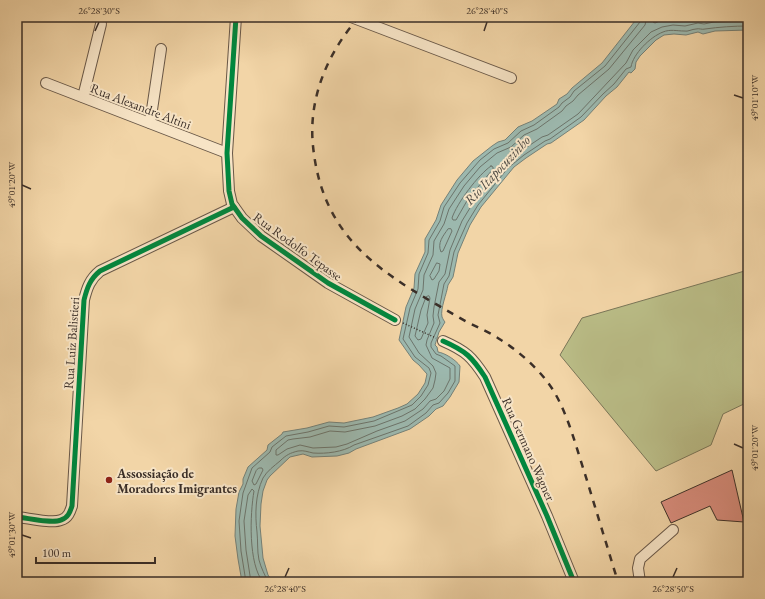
<svg xmlns="http://www.w3.org/2000/svg" width="765" height="599" viewBox="0 0 765 599" font-family="'EB Garamond',serif">
<style>
.green{fill:#babd87;stroke:#7a7658}
.water{fill:#9cb8ae;stroke:#758178}
.lines{fill:none;stroke-linecap:round;stroke-linejoin:round}
.shore{stroke:#6c746b;stroke-width:1}
.building{fill:#dc8e7f;stroke:#3b2f28}
.minor-casing{stroke:#695848;stroke-width:12}
.path{stroke:#3b2f28;stroke-width:1.5;stroke-dasharray:1 2;stroke-linecap:butt}
.minor{stroke:#f7e4c6;stroke-width:10}
.rail{stroke:#3b2f28;stroke-width:2.5;stroke-dasharray:7 7;stroke-linecap:butt}
.cycleway-casing{stroke:#f7e4c6;stroke-width:8}
.cycleway{stroke:#00873e;stroke-width:5}
.ticks{fill:none;stroke:#3b2f28;stroke-width:1.5}
.poi-dot{fill:#8f2418;stroke:#f7e4c6;stroke-width:1.5}
.labels{text-anchor:middle;stroke-width:4;stroke-linejoin:round;paint-order:stroke}
.street-label{font-size:13px;fill:#3b2f28;stroke:#f7e4c6}
.poi-label{font-size:13px;font-weight:bold;fill:#3b2f28;stroke:#f7e4c6;text-anchor:start}
.water-label{font-size:14px;font-style:italic;fill:#4e4a43;stroke:#f7e4c6}
.neatline{fill:none;stroke:#3b2f28;stroke-width:1.5}
.ticks-label{font-size:10px;text-anchor:middle;fill:#3b2f28}
</style>
<rect width="100%" height="100%" fill="#f2d5a7"/>
<filter id="stains"><feTurbulence type="fractalNoise" baseFrequency=".005" numOctaves="4"/><feColorMatrix values="0 0 0 0 .2 0 0 0 0 .09 0 0 0 0 .02 0 0 0 .5 -.17"/></filter>
<radialGradient id="worn" r=".72"><stop offset=".6" stop-color="#630" stop-opacity="0"/><stop offset="1" stop-color="#630" stop-opacity=".3"/></radialGradient>
<!-- green -->
<polygon class="green" points="748,270 748,402 723,414 711,445 656,471 560,355 582,318"/>
<!-- water -->
<path class="water" d="M 639,17 L 748,17 L 748,30 L 715,31 L 703,34 L 698,32 L 686,35 L 674,34 L 664,35 L 656,40 L 640,56 L 636,62 L 635,69 L 631,73 L 629,72 L 617,87 L 606,96 L 584,120 L 551,143 L 547,144 L 526,158 L 514,167 L 481,207 L 470,225 L 458,253 L 453,277 L 448,285 C 447,293 440,309 442,317 C 443,319 444,321 445,322 L 439,332 L 435,345 L 437,347 L 438,352 C 445,353 456,360 460,366 L 459,382 L 450,397 L 443,406 L 436,409 L 429,416 L 410,429 L 356,449 L 349,453 L 337,456 L 312,457 L 303,454 L 290,457 L 270,476 L 267,480 L 263,491 L 261,504 L 260,526 L 263,558 L 268,575 L 273,582 L 242,582 L 238,559 L 235,536 L 236,509 L 239,492 L 243,484 L 243,479 L 248,467 L 267,450 L 268,445 L 282,434 L 283,432 L 307,428 L 329,422 L 344,423 L 373,417 L 398,408 L 407,404 L 418,394 L 425,383 L 427,374 L 419,365 L 413,360 L 399,340 L 406,307 L 414,288 L 415,274 L 425,252 L 425,239 L 436,220 L 441,205 L 457,180 L 473,161 L 492,146 L 498,142 L 505,140 L 518,127 L 532,121 L 557,104 L 559,99 L 567,94 L 572,88 L 602,63 L 635,21 Z"/>
<g class="lines">
<!-- shore -->
<g class="shore">
<polyline points="647,17 645,25 609,69 578,95 573,101 566,106 562,111 537,129 524,135 511,147 497,153 480,167 464,186 449,209 444,224 434,241 433,255 424,275 423,290 415,309 409,337 419,353 433,366 436,373 435,380 433,388 425,399 415,409 402,416 375,426 345,432 330,431 310,437 293,439 288,440 276,450 276,455 278,455 287,449 300,445 313,448 336,447 347,444 377,431 405,421 423,409 430,401 436,399 444,391 450,379 450,368 432,358 426,345 427,340 434,323 433,316 434,307 439,282 445,274 450,250 462,221 473,203 504,165 521,151 542,137 548,135 578,114 626,63 633,50 651,32 662,27 673,25 685,26 698,23 704,24 714,22 748,21"/>
<polyline points="653,17 653,22 655,23 662,20 672,19 685,20 694,18 709,17"/>
<path d="M 491,166 L 493,167 L 493,169 L 468,199 L 456,220 L 453,220 L 452,218 C 457,203 478,175 491,166 Z"/>
<path d="M 451,229 L 452,231 L 443,251 L 441,252 C 437,243 443,236 448,229 Z"/>
<polygon points="437,263 440,264 439,271 434,279 432,280 430,276"/>
<polygon points="429,296 430,298 427,315 428,323 421,339 418,340 415,336 421,310 426,297"/>
<polygon points="259,468 262,468 263,470 256,484 254,485 252,481 256,471"/>
<polyline points="246,582 241,551 239,521 243,493 252,468 270,452 272,447 286,436 308,432 329,426 344,427 374,421 412,405 421,396 428,385 431,373 429,368 415,357 403,339 410,308 418,289 419,274 428,253 429,240 440,221 444,207 460,183 480,160 494,149 508,143 521,131 534,125 559,107 562,103 570,97 574,91 605,66 640,22 642,17"/>
<path d="M 251,582 L 246,550 L 244,521 L 248,495 L 252,489 L 254,491 C 250,514 248,564 263,582"/>
<path d="M 268,582 C 265,575 261,568 259,560 C 257,551 258,541 257,532 C 255,515 255,495 263,478 C 267,471 274,466 280,461 C 286,455 290,453 298,451 C 304,450 308,452 313,453 C 326,454 343,452 354,445 L 408,426 L 426,413 L 433,405 L 439,403 L 448,393 L 455,381 L 455,366 L 441,356 L 436,354 L 431,347 L 431,343 L 440,323 L 438,315 L 444,284 L 449,276 L 454,252 L 467,223 L 478,205 L 508,168 L 524,155 L 545,141 L 550,139 L 581,117 L 603,94 L 614,84 L 626,69 L 631,67 C 633,54 650,37 663,32 C 670,29 677,31 684,31 C 688,32 692,29 696,29 C 699,28 702,30 705,29 C 719,27 734,26 748,26"/>
</g>
</g>
<!-- building -->
<polygon class="building" points="732,470 744,522 717,520 710,506 671,523 661,502"/>
<g class="lines">
<!-- minor casing -->
<g class="minor-casing">
<g id="minor">
<polyline points="236,17 227,153 229,191 232,204 242,218 261,236 328,283 395,320"/>
<polyline points="351,17 511,78"/>
<polyline points="46,83 227,153"/>
<polyline points="83,97 101,24"/>
<polyline points="150,123 161,49"/>
<path d="M 443,341 C 466,351 472,357 485,377 L 547,516 L 574,582"/>
<path d="M 17,517 C 28,518 52,524 61,520 C 68,518 70,512 72,506 L 84,300 C 87,288 90,279 100,271 L 234,207"/>
<polyline points="640,582 638,568 640,559 673,530"/>
</g>
</g>
<!-- path -->
<polyline class="path" points="403,323 436,338"/>
<!-- minor -->
<use href="#minor" class="minor"/>
<!-- rail -->
<path class="rail" d="M 359,17 C 328,52 308,98 313,146 C 323,245 389,277 467,322 C 479,328 491,333 501,340 C 517,350 534,365 546,380 C 566,405 575,444 585,474 C 596,510 607,546 618,582"/>
<!-- cycleway casing -->
<g class="cycleway-casing">
<g id="cycleway">
<polyline points="236,17 227,153 229,191 232,204 242,218 261,236 328,283 395,320"/>
<path d="M 443,341 C 466,351 472,357 485,377 L 547,516 L 574,582"/>
<path d="M 17,517 C 28,518 52,524 61,520 C 68,518 70,512 72,506 L 84,300 C 87,288 90,279 100,271 L 234,207"/>
</g>
</g>
<!-- cycleway -->
<use href="#cycleway" class="cycleway"/>
</g>
<!-- ticks -->
<path class="ticks" d="M 95,31 L 99,22M 484,31 L 487,22M 734,95 L 743,98M 22,185 L 31,189M 734,444 L 743,448M 22,535 L 31,538M 285,577 L 289,568M 673,577 L 677,568"/>
<!-- markers -->
<circle class="poi-dot" cx="109" cy="480" r="4"/>
<g class="labels">
<!-- street labels -->
<g class="street-label">
<text transform="translate(141 106) rotate(21)" y="5">Rua Alexandre Altini</text>
<text transform="translate(298 246) rotate(36)" y="5">Rua Rodolfo Tepasse</text>
<text transform="translate(71 343) rotate(-86)" y="5">Rua Luiz Balistieri</text>
<text transform="translate(529 449) rotate(66)" y="5">Rua Germano Wagner</text>
</g>
<!-- poi labels -->
<g class="poi-label">
<text x="117" y="478">Assossiação de<tspan x="117" dy="15">Moradores Imigrantes</tspan></text>
</g>
<!-- water labels -->
<g class="water-label">
<text transform="translate(497 170) rotate(-47)" y="5">Rio Itapocuzinho</text>
</g>
</g>
<!-- margin -->
<rect width="765" height="599" fill="none" stroke="#f2d5a7" stroke-width="44"/>
<!-- scale -->
<path d="M36 557v6h119v-6" fill="none" stroke="#3b2f28" stroke-width="2"/>
<text x="42" y="557" font-size="12" fill="#3b2f28" stroke="#f7e4c6" stroke-width="3" paint-order="stroke">100 m</text>
<rect x="22" y="22" width="721" height="555" class="neatline"/>
<g class="ticks-label">
<text x="99" y="14">26°28'30"S</text>
<text x="487" y="14">26°28'40"S</text>
<text transform="translate(754 98) rotate(-90)" y="4">49°01'10"W</text>
<text transform="translate(11 185) rotate(-90)" y="4">49°01'20"W</text>
<text transform="translate(754 448) rotate(-90)" y="4">49°01'20"W</text>
<text transform="translate(11 535) rotate(-90)" y="4">49°01'30"W</text>
<text x="285" y="592">26°28'40"S</text>
<text x="673" y="592">26°28'50"S</text>
</g>
<rect width="100%" height="100%" filter="url(#stains)"/>
<rect width="100%" height="100%" fill="url(#worn)"/>
</svg>
